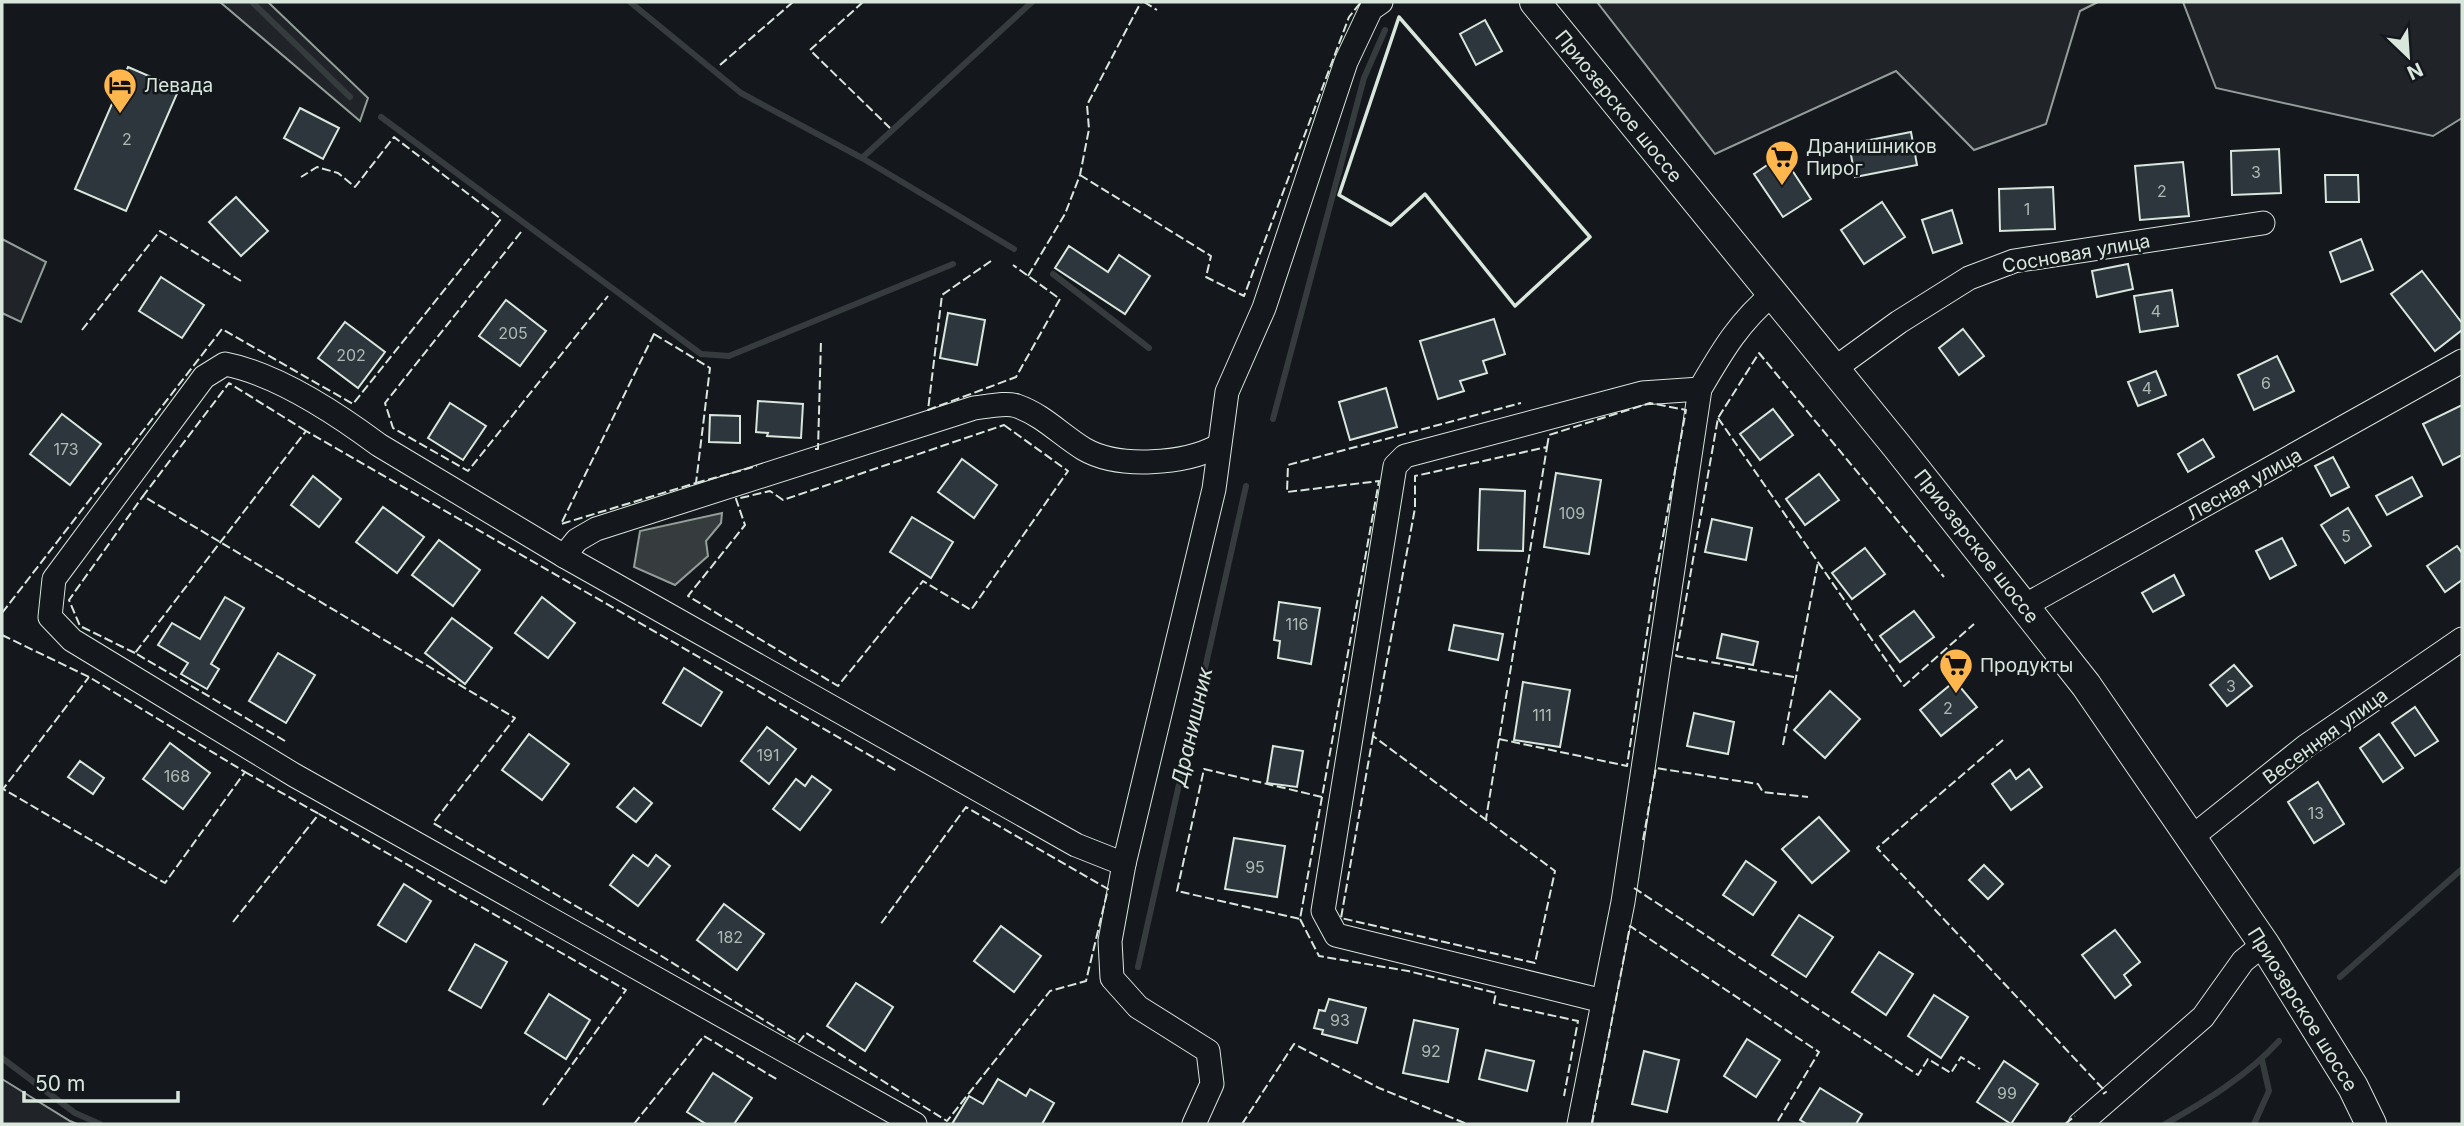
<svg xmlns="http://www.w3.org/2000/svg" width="2464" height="1126" viewBox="0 0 2464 1126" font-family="Inter,sans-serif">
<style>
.green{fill:#202428;stroke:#939e99;stroke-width:2}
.water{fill:#363b3e;stroke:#939e99;stroke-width:2}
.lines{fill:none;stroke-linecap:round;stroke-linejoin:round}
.stream{stroke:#363b3e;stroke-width:6}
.building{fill:#2c363c;stroke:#d8e6dc;stroke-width:2}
.minor-casing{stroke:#d8e6dc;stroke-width:25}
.major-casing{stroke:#d8e6dc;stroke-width:32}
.minor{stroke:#14181c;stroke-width:23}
.major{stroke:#14181c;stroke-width:30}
.fence{stroke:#d8e6dc;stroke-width:2;stroke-dasharray:9 3.5;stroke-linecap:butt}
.wall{stroke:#d8e6dc;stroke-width:3.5}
.labels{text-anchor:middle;stroke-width:5;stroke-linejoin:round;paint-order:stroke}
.number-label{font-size:16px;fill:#adbab4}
.poi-label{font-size:19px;fill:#d8e6dc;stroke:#14181c;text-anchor:start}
.street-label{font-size:19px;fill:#d8e6dc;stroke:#14181c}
.water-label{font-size:21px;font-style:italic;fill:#d8e6dc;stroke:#14181c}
</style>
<rect width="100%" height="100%" fill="#14181c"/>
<!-- green -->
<g class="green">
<polygon points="220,2 268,2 368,98 360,121"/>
<polygon points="1597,2 2098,2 2080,11 2046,124 1974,150 1896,71 1715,154"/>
<polygon points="2183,2 2462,2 2462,118 2433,136 2216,88"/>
<polygon points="2,239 46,262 21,322 2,313"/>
<polygon points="2,1079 70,1121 77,1124 2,1124"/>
</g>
<!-- water -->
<polygon class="water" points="722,513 721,523 706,541 708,556 675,585 634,567 640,531"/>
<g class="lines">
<!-- stream -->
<g class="stream">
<polyline points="252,2 350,97"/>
<polyline points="630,2 741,93 862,158 1032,2"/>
<polyline points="381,117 701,354 729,356 953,264"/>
<polyline points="862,158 1014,249"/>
<polyline points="1053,274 1149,348"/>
<polyline points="1273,419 1364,78 1385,30"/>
<polyline points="1138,967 1246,486"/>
<polyline points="2340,977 2462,869"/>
<polyline points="2,1058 75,1113 100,1124"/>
<path d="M 2165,1124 C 2206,1101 2247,1076 2279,1041"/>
<polyline points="2254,1124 2269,1091 2262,1060"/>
</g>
</g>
<!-- building -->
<g class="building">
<polygon points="1485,20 1502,51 1476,65 1460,34"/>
<polygon points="128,67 179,89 126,211 75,189"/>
<polygon points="300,108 339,128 323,159 284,138"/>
<polygon points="1911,132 1917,165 1855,177 1849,144"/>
<polygon points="2279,149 2281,193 2232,195 2231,151"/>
<polygon points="1782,155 1811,199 1783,217 1754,174"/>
<polygon points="2183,162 2189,216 2140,220 2135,166"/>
<polygon points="2325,175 2358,175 2359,202 2326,202"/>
<polygon points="2053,187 2055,229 2000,231 1999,189"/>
<polygon points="236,197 268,231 241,256 209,222"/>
<polygon points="1882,202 1905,237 1864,264 1841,230"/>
<polygon points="1952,210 1962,243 1933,253 1922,220"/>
<polygon points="2361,239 2373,270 2341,282 2330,252"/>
<polygon points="1069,246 1108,272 1119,255 1150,276 1125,314 1055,268"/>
<polygon points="2128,264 2133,289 2097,297 2092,271"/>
<polygon points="2422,271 2462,323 2462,330 2435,351 2391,294"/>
<polygon points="161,277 204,305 182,338 139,311"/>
<polygon points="2172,290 2178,326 2140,332 2134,296"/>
<polygon points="506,300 546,331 520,366 479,336"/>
<polygon points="948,313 985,320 977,365 940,358"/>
<polygon points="1494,319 1505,354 1483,361 1487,373 1460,381 1464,391 1438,399 1420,341"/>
<polygon points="345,322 385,352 358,388 318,358"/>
<polygon points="1963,329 1984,356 1959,375 1939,348"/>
<polygon points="2277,356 2294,391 2254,410 2238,375"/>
<polygon points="2156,371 2166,395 2138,406 2128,382"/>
<polygon points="1386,388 1397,427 1350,440 1339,402"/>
<polygon points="758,401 803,404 801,438 767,436 768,433 756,432"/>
<polygon points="450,403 486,426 463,460 428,438"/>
<polygon points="2462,405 2462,455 2443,465 2423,424"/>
<polygon points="1773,409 1793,435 1760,460 1740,434"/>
<polygon points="62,414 101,444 70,485 30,454"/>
<polygon points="710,415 740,416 740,443 709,442"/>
<polygon points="2203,439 2214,457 2188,472 2178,454"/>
<polygon points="2333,457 2349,487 2331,496 2315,466"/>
<polygon points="962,459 997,485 974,518 938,492"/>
<polygon points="1556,473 1601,480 1589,554 1544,547"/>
<polygon points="1819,474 1839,500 1805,525 1786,499"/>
<polygon points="313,476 341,499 319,527 291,505"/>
<polygon points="2412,477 2422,496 2387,515 2376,496"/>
<polygon points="1480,489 1525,491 1523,551 1478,550"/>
<polygon points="383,507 424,537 397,573 356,542"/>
<polygon points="2348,508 2371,546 2345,563 2321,525"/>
<polygon points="912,517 953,542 931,578 890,552"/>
<polygon points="1712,519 1752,528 1746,560 1705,552"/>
<polygon points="2282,538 2296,565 2270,579 2256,551"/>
<polygon points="439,540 480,570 453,606 412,575"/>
<polygon points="2457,546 2462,553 2462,580 2445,592 2427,566"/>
<polygon points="1865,548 1885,574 1852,599 1832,573"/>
<polygon points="2174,575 2184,595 2153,612 2142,593"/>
<polygon points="225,597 244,608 211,664 219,669 207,689 181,674 188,663 158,645 172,623 200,639"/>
<polygon points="542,597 575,623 548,658 515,633"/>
<polygon points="1279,602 1320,608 1311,664 1278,658 1280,641 1274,640"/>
<polygon points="1914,611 1934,637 1900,662 1880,636"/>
<polygon points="452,618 492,648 465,684 425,653"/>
<polygon points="1454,625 1503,634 1498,660 1449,650"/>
<polygon points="1722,634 1758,642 1753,665 1717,658"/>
<polygon points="278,653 315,675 286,723 249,701"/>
<polygon points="2234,665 2252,686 2227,706 2210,685"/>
<polygon points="684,668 722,692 701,726 663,703"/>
<polygon points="1955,681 1977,707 1941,736 1920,710"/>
<polygon points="1523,682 1570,690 1560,747 1514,740"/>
<polygon points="1830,691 1860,719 1825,758 1794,730"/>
<polygon points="2415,707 2438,741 2415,756 2392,723"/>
<polygon points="1694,713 1734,722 1728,754 1687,746"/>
<polygon points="767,727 796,749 769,784 741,761"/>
<polygon points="529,734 569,764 542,800 502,770"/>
<polygon points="2379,734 2403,768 2383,782 2360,748"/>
<polygon points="170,743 210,773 183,809 143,779"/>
<polygon points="1273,746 1303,751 1297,787 1267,783"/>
<polygon points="80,761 104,778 93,794 68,777"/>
<polygon points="2029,769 2042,787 2011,810 1992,784 2010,770 2016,779"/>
<polygon points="812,776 831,790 800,830 773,809 796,779 805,786"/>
<polygon points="2318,782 2344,824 2314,843 2288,802"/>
<polygon points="634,788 652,803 636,822 617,807"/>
<polygon points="1819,817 1849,851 1812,883 1782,849"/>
<polygon points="1234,838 1285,846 1277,897 1225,889"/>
<polygon points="633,855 648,866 656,855 670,866 638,906 610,885"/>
<polygon points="1746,861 1776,882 1753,915 1723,895"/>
<polygon points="1984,865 2003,884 1988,899 1969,880"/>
<polygon points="404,884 431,901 406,942 378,925"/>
<polygon points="724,904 764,934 737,970 697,940"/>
<polygon points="1799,915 1833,937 1806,977 1772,955"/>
<polygon points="1001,926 1041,956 1014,992 974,961"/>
<polygon points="2115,930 2140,962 2124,975 2131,985 2115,998 2082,955"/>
<polygon points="475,944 507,962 481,1008 449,990"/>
<polygon points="1879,952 1913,974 1886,1015 1852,992"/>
<polygon points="856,983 893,1007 865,1051 827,1026"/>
<polygon points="549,994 590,1020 566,1059 525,1033"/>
<polygon points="1934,995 1968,1017 1941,1058 1908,1036"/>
<polygon points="1329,999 1366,1008 1357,1043 1322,1034 1323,1030 1314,1028 1319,1010 1325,1011"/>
<polygon points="1414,1020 1458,1029 1448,1082 1403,1073"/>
<polygon points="1747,1039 1780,1060 1756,1097 1724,1076"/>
<polygon points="1486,1050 1534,1061 1527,1091 1479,1079"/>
<polygon points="1644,1051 1679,1060 1667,1112 1632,1104"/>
<polygon points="2004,1061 2038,1084 2011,1124 1977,1102"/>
<polygon points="713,1073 752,1098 734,1124 706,1124 687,1112"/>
<polygon points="998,1079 1026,1096 1030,1089 1054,1103 1042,1124 952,1124 969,1096 983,1104"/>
<polygon points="1820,1088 1862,1114 1856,1124 1807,1124 1800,1120"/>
</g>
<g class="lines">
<!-- minor casing -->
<g class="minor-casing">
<g id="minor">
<polyline points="1834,369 1899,322 1969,278 2014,261 2263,223"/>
<path d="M 564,556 L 577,540 L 596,529 L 974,408 C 987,407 1005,402 1017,406 C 1043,415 1061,435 1084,449 C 1118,469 1185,464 1218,446"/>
<polyline points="2024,606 2462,361"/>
<polyline points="2192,837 2306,746 2462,639"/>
<polyline points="1603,1001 1336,935 1323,911 1395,466 1405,456 1642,393 1700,389"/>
<path d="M 915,1124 L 294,775 L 72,640 L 50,617 L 54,579 L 204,377 L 225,364 C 277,374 336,413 379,445 L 564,556 L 1076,845 L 1124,864"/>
<polyline points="1194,1124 1212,1084 1208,1051 1138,1007 1112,978 1110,941 1124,864 1214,489 1227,392 1264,308 1346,62 1371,9 1381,2"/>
<path d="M 1579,1124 L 1623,902 L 1700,389 C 1721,353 1740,320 1773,294"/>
<polyline points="2080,1124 2203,1017 2243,961 2264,944"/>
</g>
</g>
<!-- major casing -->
<g class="major-casing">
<polyline id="major" points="1535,2 1896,445 2086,685 2264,944 2353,1087 2371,1124"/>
</g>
<!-- minor -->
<use href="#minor" class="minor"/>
<!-- major -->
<use href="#major" class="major"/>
<!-- fence -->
<g class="fence">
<polyline points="863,2 810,50 890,128"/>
<polyline points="1144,2 1157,10"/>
<polyline points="720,65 793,2"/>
<polyline points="1080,175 1211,256 1206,277 1244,296 1349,17 1361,2"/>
<polyline points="521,232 385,403 393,428 468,471 608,296"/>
<polyline points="991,261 942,295 928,410 1016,377 1060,299 1013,265"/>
<polyline points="1028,276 1065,214 1080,175 1089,129 1087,105 1141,2"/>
<polyline points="82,330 160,231 241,281"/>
<polygon points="654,334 710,368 696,483 561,524"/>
<polyline points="1718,418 1904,686 1974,624"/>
<polygon points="1004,425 1068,471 971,610 923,581 838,686 688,596 745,525 736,499 770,491 783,500"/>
<polyline points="306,431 229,383 143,496 515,718 433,823 655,952 799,1042 806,1033 947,1121 1050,991 1086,981 1108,889 966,807 880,925"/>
<polyline points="815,449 818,449 821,340"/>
<polyline points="696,483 757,466"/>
<polyline points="2,613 222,329 353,404 501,219 394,137 355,187 338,173 317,167 301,177"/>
<polyline points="2,635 89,677 94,680 245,772 165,883 3,789 89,677"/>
<polyline points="135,653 80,626 69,600 143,496"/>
<polyline points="1794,677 1676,656 1718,418 1759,353 1944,577"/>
<polyline points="1373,736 1341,918 1535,963 1555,871 1373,736 1415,508 1415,476 1547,447 1486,819"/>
<polyline points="1499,739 1627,766 1655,580 1686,410 1650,403 1549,435 1547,447"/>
<polyline points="2003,740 1877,848 2106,1092 2103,1094"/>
<polyline points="285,741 135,653 306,431 897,771"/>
<polyline points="1783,745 1818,562"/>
<polyline points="245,772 319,814"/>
<polyline points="1322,797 1204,769 1177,891 1300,919 1379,481 1287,492 1288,465 1521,403"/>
<polyline points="1643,840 1656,768 1758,784 1763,792 1808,797"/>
<polyline points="1634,888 1918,1075 1928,1059 1951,1073 1961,1057 1980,1069"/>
<polyline points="1300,919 1319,956 1408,971 1496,993 1494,1003 1578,1021 1564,1096"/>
<polyline points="233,922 319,814 626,990 543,1105"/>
<polyline points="634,1124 704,1036 778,1080"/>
<polyline points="1242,1124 1294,1044 1379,1088 1467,1124"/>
<polyline points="1592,1124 1630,926 1819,1052 1776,1124"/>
<polyline points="2065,1124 2075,1116"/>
</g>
<!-- wall -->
<polygon class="wall" points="1399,17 1590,237 1515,306 1425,194 1391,225 1339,195"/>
</g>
<!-- icons -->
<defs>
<g id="hotel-pin" transform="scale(1.75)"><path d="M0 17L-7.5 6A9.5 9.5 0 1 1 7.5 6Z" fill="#ffb74d" stroke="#14181c"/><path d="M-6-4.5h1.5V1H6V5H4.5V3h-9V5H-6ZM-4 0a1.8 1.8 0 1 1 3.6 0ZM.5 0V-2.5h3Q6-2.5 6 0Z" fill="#111"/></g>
<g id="supermarket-pin" transform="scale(1.75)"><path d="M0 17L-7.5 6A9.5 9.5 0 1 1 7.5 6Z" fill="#ffb74d" stroke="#14181c"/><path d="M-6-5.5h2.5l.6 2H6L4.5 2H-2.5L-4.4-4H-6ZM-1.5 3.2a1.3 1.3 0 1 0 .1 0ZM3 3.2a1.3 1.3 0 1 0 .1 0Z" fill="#111"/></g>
</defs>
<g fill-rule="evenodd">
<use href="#hotel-pin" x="120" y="85"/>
<use href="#supermarket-pin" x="1782" y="157"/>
<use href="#supermarket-pin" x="1956" y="665"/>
</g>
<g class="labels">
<!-- number labels -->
<g class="number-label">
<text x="127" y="145">2</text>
<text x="2256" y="178">3</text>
<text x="2162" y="197">2</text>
<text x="2027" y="215">1</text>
<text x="2156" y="317">4</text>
<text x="513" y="339">205</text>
<text x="351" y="361">202</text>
<text x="2266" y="389">6</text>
<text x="2147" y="394">4</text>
<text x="66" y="455">173</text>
<text x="1572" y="519">109</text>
<text x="2346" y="542">5</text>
<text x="1297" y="630">116</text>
<text x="2231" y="692">3</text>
<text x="1948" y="714">2</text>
<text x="1542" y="721">111</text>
<text x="768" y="761">191</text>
<text x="177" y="782">168</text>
<text x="2316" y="819">13</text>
<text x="1255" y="873">95</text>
<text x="730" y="943">182</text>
<text x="1340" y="1026">93</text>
<text x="1431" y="1057">92</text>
<text x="2007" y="1099">99</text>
</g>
<!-- poi labels -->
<g class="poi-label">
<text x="144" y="92">Левада</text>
<text x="1806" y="153">Дранишников<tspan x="1806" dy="22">Пирог</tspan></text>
<text x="1980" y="672">Продукты</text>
</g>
<!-- street labels -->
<g class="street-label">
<text transform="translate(1619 106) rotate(51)" y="7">Приозерское шоссе</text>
<text transform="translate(2076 253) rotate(-10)" y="7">Сосновая улица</text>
<text transform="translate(2244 484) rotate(-29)" y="7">Лесная улица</text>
<text transform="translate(1977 546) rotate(52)" y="7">Приозерское шоссе</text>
<text transform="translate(2325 736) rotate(-36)" y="7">Весенняя улица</text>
<text transform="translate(2303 1009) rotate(58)" y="7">Приозерское шоссе</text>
</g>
<!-- water labels -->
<g class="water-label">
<text transform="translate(1192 727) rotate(-77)" y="7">Дранишник</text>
</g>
</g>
<!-- border -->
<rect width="2464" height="1126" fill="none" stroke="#d8e6dc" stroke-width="7"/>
<!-- north arrow -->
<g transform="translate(2408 56) rotate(155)" stroke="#14181c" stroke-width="5" paint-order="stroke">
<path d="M0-5L12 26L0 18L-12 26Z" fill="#d8e6dc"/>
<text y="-10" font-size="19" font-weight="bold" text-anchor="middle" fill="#d8e6dc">N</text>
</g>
<!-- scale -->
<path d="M24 1091v10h154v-10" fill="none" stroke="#d8e6dc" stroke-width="3.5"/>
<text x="35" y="1091" font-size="21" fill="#d8e6dc" stroke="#14181c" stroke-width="5" paint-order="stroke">50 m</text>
</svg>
